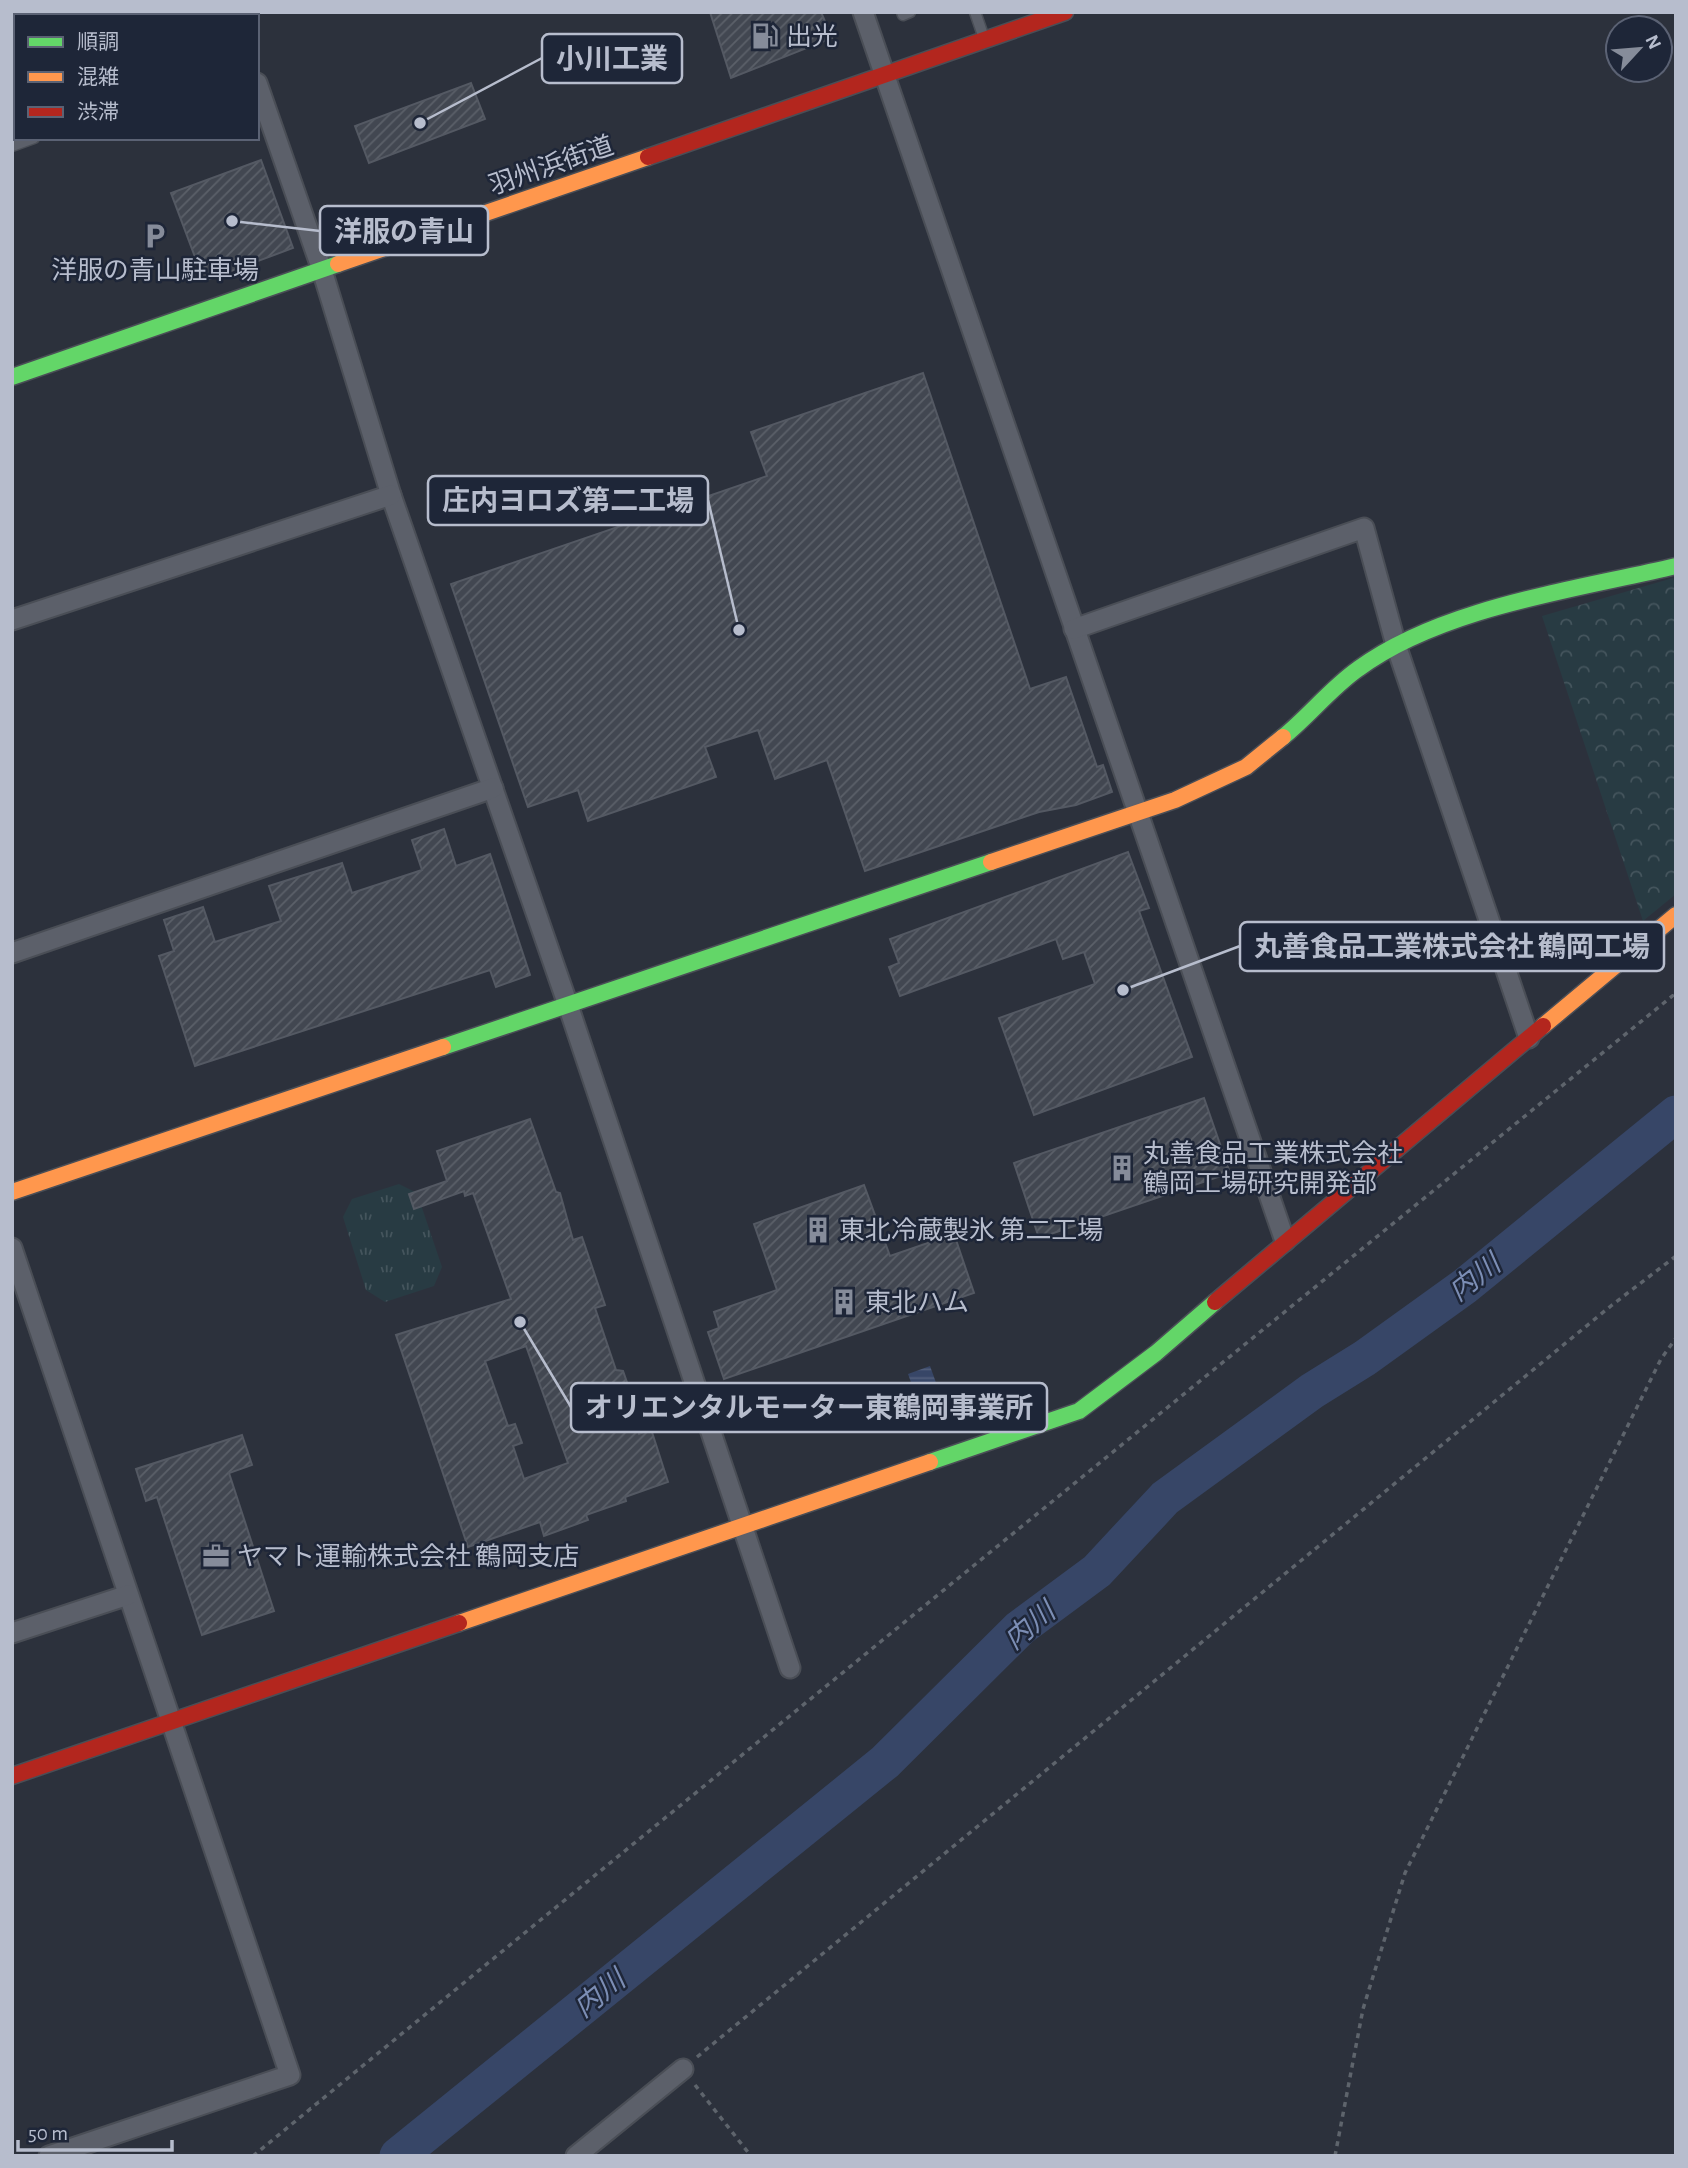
<svg xmlns="http://www.w3.org/2000/svg" width="1688" height="2168" viewBox="0 0 1688 2168" font-family="'Alegreya Sans','Noto Sans JP',sans-serif">
<style>
.grass{fill:url(#grass-tufts)}
.park{fill:url(#park-crowns)}
.water{fill:url(#water-rules)}
.lines{fill:none;stroke-linecap:round;stroke-linejoin:round}
.river{stroke:#374667;stroke-width:37}
.building{fill:url(#building-hatch);stroke:#545963;stroke-width:2;fill-rule:evenodd}
.lane-casing{stroke:#4a4e56;stroke-width:13}
.street-casing{stroke:#4a4e56;stroke-width:23}
.fast-casing{stroke:#4a4e56;stroke-width:19}
.slow-casing{stroke:#4a4e56;stroke-width:19}
.jam-casing{stroke:#4a4e56;stroke-width:19}
.path{stroke:#5e646c;stroke-width:3.5;stroke-dasharray:5 5;stroke-linecap:butt}
.lane{stroke:#5c606a;stroke-width:10}
.street{stroke:#5c606a;stroke-width:19}
.fast{stroke:#63d668;stroke-width:16}
.slow{stroke:#ff974d;stroke-width:16}
.jam{stroke:#b3261e;stroke-width:16}
.labels{text-anchor:middle;stroke-width:5;stroke-linejoin:round;paint-order:stroke}
.poi-label{font-size:26px;fill:#b7bdcd;stroke:#1e2638;text-anchor:start}
.street-label{font-size:26px;fill:#b7bdcd;stroke:#1e2638}
.water-label{font-size:28px;font-style:italic;fill:#7c8eb5;stroke:#1e2638}
.leader{fill:none;stroke:#b7bdcd;stroke-width:2.5}
.callout-dot{fill:#b7bdcd;stroke:#1e2638;stroke-width:2.5}
.callout{fill:#1e2638;stroke:#b7bdcd;stroke-width:2.5}
.callout-label{font-size:28px;text-anchor:middle;font-weight:bold;fill:#b7bdcd}
</style>
<defs>
<pattern id="grass-tufts" width="24" height="20" patternUnits="userSpaceOnUse" patternTransform="scale(1.75)"><rect width="24" height="20" fill="#283b43"/><path d="M3 7l-1-3M5 7V3M7 7l1-3M15 17l-1-3M17 17v-4M19 17l1-3" fill="none" stroke="#45555d"/></pattern>
<pattern id="park-crowns" width="20" height="18" patternUnits="userSpaceOnUse" patternTransform="scale(1.75)"><rect width="20" height="18" fill="#283b43"/><path d="M2 6a3 3 0 1 1 6 0M12 15a3 3 0 1 1 6 0" fill="none" stroke="#45555d"/></pattern>
<pattern id="water-rules" width="6" height="5" patternUnits="userSpaceOnUse" patternTransform="scale(1.75)"><rect width="6" height="5" fill="#374667"/><path d="M0 2.5h6" fill="none" stroke="#525f7c"/></pattern>
<pattern id="building-hatch" width="6" height="6" patternUnits="userSpaceOnUse" patternTransform="scale(1.75)"><rect width="6" height="6" fill="#424751"/><path d="M-1 1l2-2M0 6l6-6M5 7l2-2" fill="none" stroke="#5b6069"/></pattern>
</defs>
<rect width="100%" height="100%" fill="#2c313c"/>
<!-- grass -->
<polygon class="grass" points="399,1184 417,1193 442,1267 434,1286 385,1302 366,1290 343,1217 352,1199"/>
<!-- park -->
<polygon class="park" points="1673,578 1676,586 1676,894 1643,921 1542,616"/>
<!-- water -->
<polygon class="water" points="930,1366 939,1391 917,1399 908,1374"/>
<g class="lines">
<!-- river -->
<polyline class="river" points="398,2156 885,1762 1020,1628 1097,1571 1165,1498 1312,1391 1365,1358 1465,1286 1676,1114"/>
</g>
<!-- building -->
<g class="building">
<polygon points="710,12 821,12 832,38 731,78"/>
<polygon points="471,83 485,119 369,163 355,126"/>
<polygon points="261,160 293,248 204,281 171,193"/>
<polygon points="923,373 1030,689 1066,677 1097,767 1103,765 1112,792 1076,805 1039,812 865,871 827,760 775,779 758,730 705,747 716,777 588,821 578,790 528,807 451,584 767,476 751,432"/>
<polygon points="444,829 456,866 490,854 530,975 496,987 490,970 195,1066 159,956 174,951 164,920 203,907 215,942 281,921 269,886 342,863 352,893 422,870 412,840"/>
<polygon points="1128,852 1149,908 1139,911 1192,1057 1034,1115 999,1018 1095,984 1084,952 1063,959 1056,939 900,996 889,967 899,963 890,939"/>
<polygon points="1204,1098 1230,1173 1039,1238 1014,1163"/>
<path d="M 530,1119 L 556,1192 L 560,1193 L 573,1240 L 582,1237 L 605,1305 L 595,1308 L 616,1370 L 623,1371 L 629,1388 L 625,1393 L 639,1434 L 651,1429 L 668,1482 L 625,1497 L 626,1501 L 586,1515 L 588,1520 L 544,1536 L 540,1522 L 468,1547 L 396,1335 L 511,1299 L 473,1193 L 465,1196 L 464,1191 L 414,1209 L 409,1194 L 447,1181 L 437,1151 ZM 526,1346 L 568,1463 L 524,1479 L 513,1446 L 522,1443 L 515,1424 L 508,1426 L 485,1361 Z"/>
<polygon points="864,1185 890,1256 954,1234 974,1293 724,1379 708,1332 719,1328 714,1312 777,1290 754,1224"/>
<polygon points="242,1435 252,1465 229,1473 274,1611 202,1635 157,1497 146,1501 136,1469"/>
</g>
<g class="lines">
<!-- lane casing -->
<g class="lane-casing">
<g id="lane">
<polyline points="902,12 903,15 910,12"/>
<polyline points="975,12 984,38"/>
<polyline points="12,146 34,138"/>
</g>
</g>
<!-- street casing -->
<g class="street-casing">
<g id="street">
<polyline points="233,12 234,16"/>
<polyline points="863,12 1285,1241"/>
<polyline points="257,83 322,270 391,495 568,1005 790,1668"/>
<polyline points="12,620 391,495"/>
<polyline points="1074,629 1364,528 1396,645 1529,1038"/>
<polyline points="12,953 493,788"/>
<polyline points="12,1248 290,2075 49,2156"/>
<polyline points="12,1633 128,1595"/>
<polyline points="576,2156 683,2069"/>
</g>
</g>
<!-- fast casing -->
<g class="fast-casing">
<g id="fast">
<polyline points="12,377 338,264"/>
<path d="M 1283,737 C 1309,716 1331,688 1358,669 C 1442,607 1575,590 1676,566"/>
<polyline points="443,1047 991,862"/>
<polyline points="930,1462 1079,1411 1156,1353 1215,1302"/>
</g>
</g>
<!-- slow casing -->
<g class="slow-casing">
<g id="slow">
<polyline points="338,264 648,157"/>
<polyline points="991,862 1175,800 1246,767 1283,737"/>
<polyline points="1543,1026 1676,915"/>
<polyline points="12,1192 443,1047"/>
<polyline points="459,1623 930,1462"/>
</g>
</g>
<!-- jam casing -->
<g class="jam-casing">
<g id="jam">
<polyline points="648,157 1065,12"/>
<polyline points="1215,1302 1543,1026"/>
<polyline points="12,1776 459,1623"/>
</g>
</g>
<!-- path -->
<g class="path">
<polyline points="697,2057 1612,1305 1676,1256"/>
<polyline points="695,2085 751,2156"/>
<path d="M 253,2156 C 726,1767 1201,1380 1676,993"/>
<polyline points="1335,2156 1363,2009 1405,1873 1661,1359 1676,1338"/>
</g>
<!-- lane -->
<use href="#lane" class="lane"/>
<!-- street -->
<use href="#street" class="street"/>
<!-- fast -->
<use href="#fast" class="fast"/>
<!-- slow -->
<use href="#slow" class="slow"/>
<!-- jam -->
<use href="#jam" class="jam"/>
</g>
<!-- icons -->
<defs>
<g id="fuel-bare" transform="scale(2.1)"><path d="M-5.5-6h7V0h2V4h1.3V-2.5L3-4.5l.8-.8L6-3V5H2.5V1h-1V6h-7ZM-4.2-4.7v3.2H.2V-4.7Z" fill="#868c9a" stroke="#1e2638" stroke-width="2.5" paint-order="stroke"/></g>
<g id="parking-bare" transform="scale(2.1)"><path d="M-3.5-5.5H1a3.5 3.5 0 0 1 0 7H-1V5.5H-3.5ZM-1-3.4V-.6H.8a1.4 1.4 0 0 0 0-2.8Z" fill="#868c9a" stroke="#1e2638" stroke-width="2.5" paint-order="stroke"/></g>
<g id="building-bare" transform="scale(2.1)"><path d="M-4-6H4V6H1V3H-1V6H-4ZM-2.5-4.3h1.7v1.8h-1.7ZM.8-4.3h1.7v1.8H.8ZM-2.5-1h1.7V.8h-1.7ZM.8-1h1.7V.8H.8Z" fill="#868c9a" stroke="#1e2638" stroke-width="2.5" paint-order="stroke"/></g>
<g id="office-bare" transform="scale(2.1)"><path d="M-6-3h4V-5.5h4V-3h4V5H-6ZM-1-4.5V-3h2v-1.5ZM-6 0V1H6V0Z" fill="#868c9a" stroke="#1e2638" stroke-width="2.5" paint-order="stroke"/></g>
</defs>
<g fill-rule="evenodd">
<use href="#fuel-bare" x="765" y="36"/>
<use href="#parking-bare" x="155" y="236"/>
<use href="#building-bare" x="1122" y="1168"/>
<use href="#building-bare" x="818" y="1230"/>
<use href="#building-bare" x="844" y="1302"/>
<use href="#office-bare" x="216" y="1556"/>
</g>
<g class="labels">
<!-- poi labels -->
<g class="poi-label">
<text x="786" y="45">出光</text>
<text x="155" y="279" text-anchor="middle">洋服の青山駐車場</text>
<text x="1143" y="1162">丸善食品工業株式会社<tspan x="1143" dy="30">鶴岡工場研究開発部</tspan></text>
<text x="839" y="1239">東北冷蔵製氷 第二工場</text>
<text x="865" y="1311">東北ハム</text>
<text x="237" y="1565">ヤマト運輸株式会社 鶴岡支店</text>
</g>
<!-- street labels -->
<g class="street-label">
<text transform="translate(551 165) rotate(-19)" y="9">羽州浜街道</text>
</g>
<!-- water labels -->
<g class="water-label">
<text transform="translate(1474 1277) rotate(-38)" y="10">内川</text>
<text transform="translate(1029 1625) rotate(-40)" y="10">内川</text>
<text transform="translate(599 1993) rotate(-39)" y="10">内川</text>
</g>
</g>
<!-- callouts -->
<path class="leader" d="M420 123L542 58M232 221L320 231M739 630L708 500M1123 990L1240 946M520 1322L571 1407"/>
<g class="callout-dot">
<circle cx="420" cy="123" r="7"/>
<circle cx="232" cy="221" r="7"/>
<circle cx="739" cy="630" r="7"/>
<circle cx="1123" cy="990" r="7"/>
<circle cx="520" cy="1322" r="7"/>
</g>
<g class="callout">
<rect x="542" y="34" width="140" height="49" rx="7"/>
<rect x="320" y="206" width="168" height="49" rx="7"/>
<rect x="428" y="476" width="280" height="49" rx="7"/>
<rect x="1240" y="922" width="424" height="49" rx="7"/>
<rect x="571" y="1383" width="476" height="49" rx="7"/>
</g>
<g class="callout-label">
<text x="612" y="68">小川工業</text>
<text x="404" y="241">洋服の青山</text>
<text x="568" y="510">庄内ヨロズ第二工場</text>
<text x="1452" y="956">丸善食品工業株式会社 鶴岡工場</text>
<text x="809" y="1417">オリエンタルモーター東鶴岡事業所</text>
</g>
<!-- border -->
<rect width="1688" height="2168" fill="none" stroke="#b7bdcd" stroke-width="28"/>
<!-- legend -->
<rect x="14" y="14" width="245" height="126" fill="#1e2638" stroke="#5b6274" stroke-width="2"/>
<rect x="28" y="37" width="35" height="10" fill="#63d668" stroke="#5b6274" stroke-width="2"/>
<text x="77" y="49" font-size="21" fill="#b7bdcd">順調</text>
<rect x="28" y="72" width="35" height="10" fill="#ff974d" stroke="#5b6274" stroke-width="2"/>
<text x="77" y="84" font-size="21" fill="#b7bdcd">混雑</text>
<rect x="28" y="107" width="35" height="10" fill="#b3261e" stroke="#5b6274" stroke-width="2"/>
<text x="77" y="119" font-size="21" fill="#b7bdcd">渋滞</text>
<!-- north arrow -->
<g transform="translate(1639 49) rotate(64)"><circle r="33" fill="#1e2638" stroke="#5b6274" stroke-width="2"/>
<path d="M0-5L12 26L0 18L-12 26Z" fill="#868c9a"/>
<text y="-10" font-size="19" font-weight="bold" text-anchor="middle" fill="#b7bdcd">N</text>
</g>
<!-- scale -->
<path d="M18 2140v10h154v-10" fill="none" stroke="#b7bdcd" stroke-width="3.5"/>
<text x="28" y="2140" font-size="21" fill="#b7bdcd" stroke="#1e2638" stroke-width="5" paint-order="stroke">50 m</text>
</svg>
